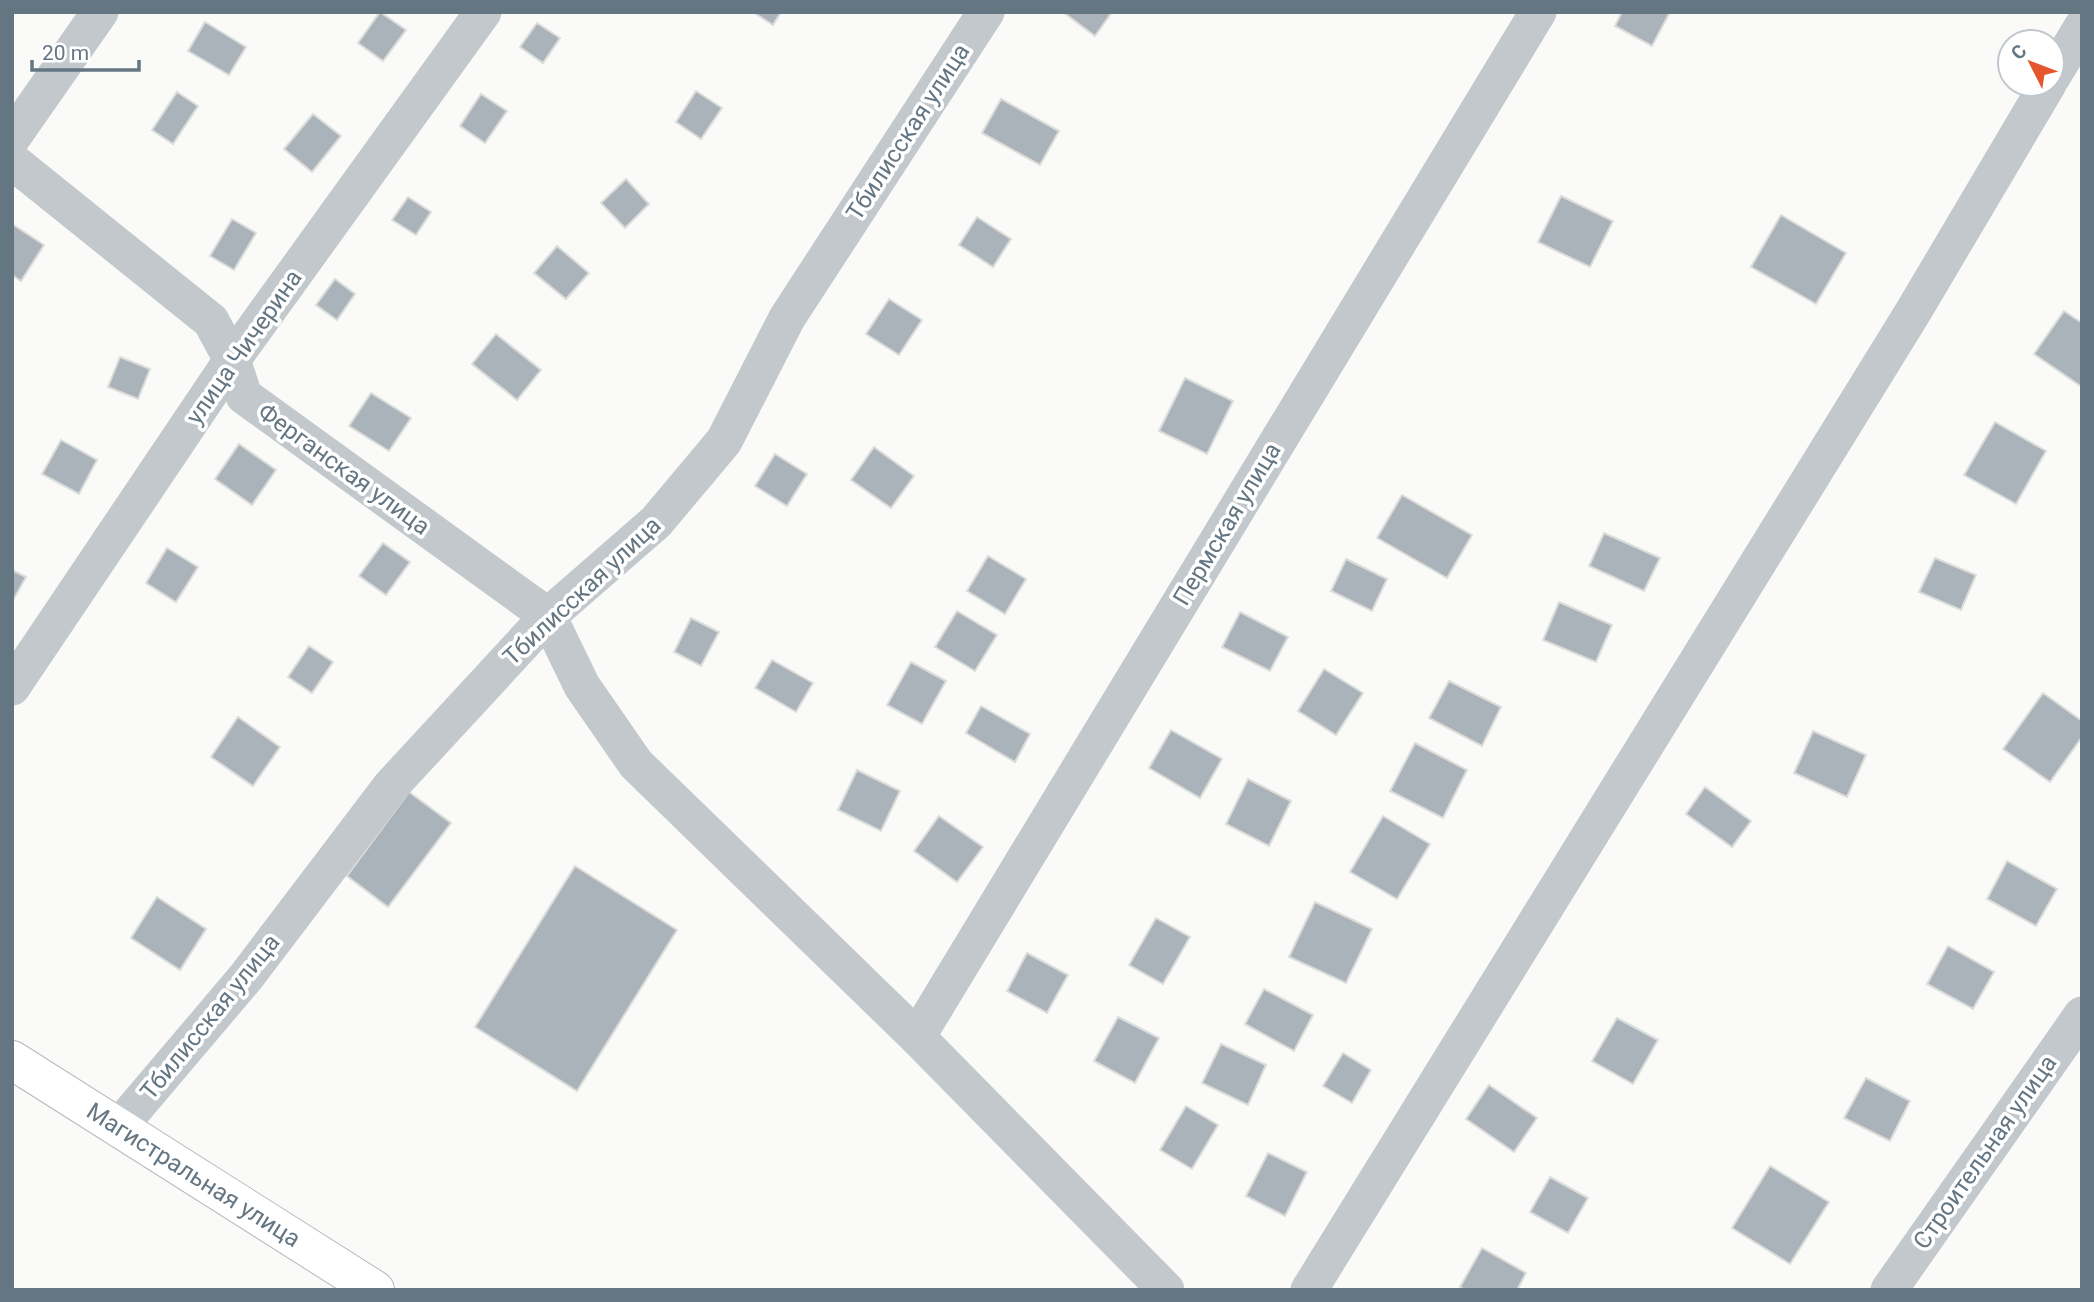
<svg xmlns="http://www.w3.org/2000/svg" width="2094" height="1302" viewBox="0 0 2094 1302" font-family="Roboto,sans-serif">
<style>
.building{fill:#aab3b9;stroke:#dcdcda;stroke-width:2}
.lines{fill:none;stroke-linecap:round;stroke-linejoin:round}
.trunk-casing{stroke:#b4b9bd;stroke-width:40}
.minor{stroke:#c3c8cc;stroke-width:37}
.trunk{stroke:#fff;stroke-width:38}
.labels{text-anchor:middle;stroke-width:7;stroke-linejoin:round;paint-order:stroke}
.street-label{font-size:24px;fill:#657683;stroke:#fff}
</style>
<rect width="100%" height="100%" fill="#fafaf8"/>
<!-- building -->
<g class="building">
<polygon points="380,12 406,30 383,61 358,43"/>
<polygon points="753,12 781,12 773,25"/>
<polygon points="1063,12 1112,12 1095,36"/>
<polygon points="1622,12 1670,12 1652,46 1615,26"/>
<polygon points="205,22 246,47 229,75 188,51"/>
<polygon points="537,23 560,38 543,63 520,47"/>
<polygon points="696,91 722,108 701,139 676,122"/>
<polygon points="177,92 198,106 173,144 152,130"/>
<polygon points="481,94 507,111 485,143 460,126"/>
<polygon points="1001,99 1059,131 1040,165 982,133"/>
<polygon points="313,114 341,136 312,172 284,149"/>
<polygon points="626,179 649,204 625,228 601,203"/>
<polygon points="1561,196 1613,221 1590,267 1538,242"/>
<polygon points="408,197 431,212 416,235 392,220"/>
<polygon points="1781,215 1846,253 1816,304 1751,267"/>
<polygon points="977,217 1011,239 993,267 959,245"/>
<polygon points="232,219 256,233 234,270 210,256"/>
<polygon points="12,224 44,245 21,281 12,275"/>
<polygon points="557,246 589,273 566,299 534,273"/>
<polygon points="335,279 355,294 337,320 316,305"/>
<polygon points="889,299 922,320 899,355 866,334"/>
<polygon points="2064,311 2082,323 2082,387 2034,354"/>
<polygon points="496,334 541,370 517,400 472,364"/>
<polygon points="120,357 150,369 138,399 108,387"/>
<polygon points="1185,378 1233,401 1207,454 1159,431"/>
<polygon points="371,393 411,418 389,451 349,426"/>
<polygon points="1995,422 2046,451 2016,504 1964,475"/>
<polygon points="61,440 97,460 79,494 42,474"/>
<polygon points="239,444 276,470 252,505 215,479"/>
<polygon points="874,447 914,476 891,508 851,480"/>
<polygon points="775,454 807,474 787,506 755,486"/>
<polygon points="1402,495 1472,535 1447,578 1377,538"/>
<polygon points="1604,533 1660,558 1644,591 1589,566"/>
<polygon points="383,543 410,562 386,595 359,576"/>
<polygon points="167,548 198,567 176,602 146,583"/>
<polygon points="988,556 1026,579 1005,614 967,591"/>
<polygon points="1935,558 1976,575 1961,610 1919,592"/>
<polygon points="1346,559 1387,579 1372,611 1331,591"/>
<polygon points="12,570 26,577 12,602"/>
<polygon points="1559,602 1612,625 1596,662 1543,640"/>
<polygon points="957,611 997,635 975,671 935,647"/>
<polygon points="1240,612 1288,637 1270,671 1222,647"/>
<polygon points="691,618 719,632 701,666 674,652"/>
<polygon points="309,646 333,662 312,693 288,677"/>
<polygon points="772,660 813,683 796,712 755,688"/>
<polygon points="911,662 946,681 922,724 887,705"/>
<polygon points="1324,669 1363,693 1336,735 1298,711"/>
<polygon points="1449,681 1501,707 1482,746 1429,718"/>
<polygon points="2043,693 2082,721 2082,737 2050,782 2003,749"/>
<polygon points="981,706 1030,734 1015,762 966,733"/>
<polygon points="238,717 280,747 253,786 211,757"/>
<polygon points="1171,730 1222,759 1200,798 1149,768"/>
<polygon points="1813,731 1866,755 1847,797 1794,773"/>
<polygon points="1415,743 1467,770 1443,818 1390,791"/>
<polygon points="857,770 900,791 881,831 838,810"/>
<polygon points="1248,779 1291,801 1269,846 1226,824"/>
<polygon points="1705,787 1751,821 1732,847 1686,814"/>
<polygon points="409,792 451,823 388,907 347,876"/>
<polygon points="939,816 983,847 957,882 914,851"/>
<polygon points="1383,816 1430,844 1397,899 1350,872"/>
<polygon points="2007,861 2057,889 2036,926 1987,899"/>
<polygon points="575,866 677,930 577,1091 475,1027"/>
<polygon points="157,897 206,929 180,970 131,938"/>
<polygon points="1315,902 1372,929 1346,983 1289,957"/>
<polygon points="1156,918 1190,937 1163,984 1129,965"/>
<polygon points="1948,946 1994,972 1973,1009 1927,984"/>
<polygon points="1027,953 1068,975 1047,1013 1007,991"/>
<polygon points="1264,989 1313,1015 1294,1051 1245,1024"/>
<polygon points="1118,1017 1159,1038 1135,1083 1094,1061"/>
<polygon points="1617,1018 1658,1040 1633,1084 1592,1061"/>
<polygon points="1221,1044 1266,1065 1248,1105 1202,1083"/>
<polygon points="1343,1053 1371,1070 1352,1103 1323,1086"/>
<polygon points="1866,1078 1910,1101 1890,1141 1844,1118"/>
<polygon points="1489,1085 1537,1118 1514,1152 1466,1119"/>
<polygon points="1186,1106 1218,1125 1192,1169 1160,1150"/>
<polygon points="1268,1153 1307,1172 1285,1216 1246,1196"/>
<polygon points="1770,1166 1829,1202 1790,1264 1732,1228"/>
<polygon points="1550,1177 1588,1198 1568,1233 1530,1212"/>
<polygon points="1482,1248 1526,1273 1517,1290 1465,1290 1460,1287"/>
</g>
<g class="lines">
<!-- trunk casing -->
<g class="trunk-casing">
<g id="trunk">
<path id="s1" d="M 12,1060 L 375,1290"/>
</g>
</g>
<!-- minor -->
<g class="minor">
<polyline points="2052,77 2082,27"/>
<polyline points="12,138 100,12"/>
<polyline points="12,161 211,321 232,360 244,396 548,616 582,686 636,764 917,1037 1166,1290"/>
<polyline points="12,687 232,360 483,12"/>
<polyline points="917,1037 1538,12"/>
<polyline points="118,1128 246,977 391,786 548,616 656,522 724,441 787,318 986,12"/>
<polyline points="1309,1290 1913,312 2048,84"/>
<polyline points="1889,1290 2082,1015"/>
</g>
<!-- trunk -->
<use href="#trunk" class="trunk"/>
</g>
<g class="labels">
<!-- street labels -->
<g class="street-label">
<text transform="translate(908 132) rotate(-57)" y="8">Тбилисская улица</text>
<text transform="translate(244 347) rotate(-55)" y="8">улица Чичерина</text>
<text transform="translate(344 469) rotate(36)" y="8">Ферганская улица</text>
<text transform="translate(1227 524) rotate(-59)" y="8">Пермская улица</text>
<text transform="translate(582 591) rotate(-43)" y="8">Тбилисская улица</text>
<text transform="translate(210 1017) rotate(-51)" y="8">Тбилисская улица</text>
<text transform="translate(1985 1152) rotate(-55)" y="8">Строительная улица</text>
<text dy="8" stroke="none"><textPath href="#s1" startOffset="215">Магистральная улица</textPath></text>
</g>
</g>
<!-- border -->
<rect width="2094" height="1302" fill="none" stroke="#657683" stroke-width="28"/>
<!-- north arrow -->
<g transform="translate(2031 63) rotate(312)"><circle r="33" fill="#ffffff" stroke="#c1c8cd" stroke-width="2"/>
<path d="M0-5L12 26L0 18L-12 26Z" fill="#e4572e"/>
<text y="-10" font-size="19" font-weight="bold" text-anchor="middle" fill="#657683">С</text>
</g>
<!-- scale -->
<path d="M32 60v10h107v-10" fill="none" stroke="#657683" stroke-width="3.5"/>
<text x="42" y="60" font-size="21" fill="#657683" stroke="#ffffff" stroke-width="5" paint-order="stroke">20 m</text>
</svg>
